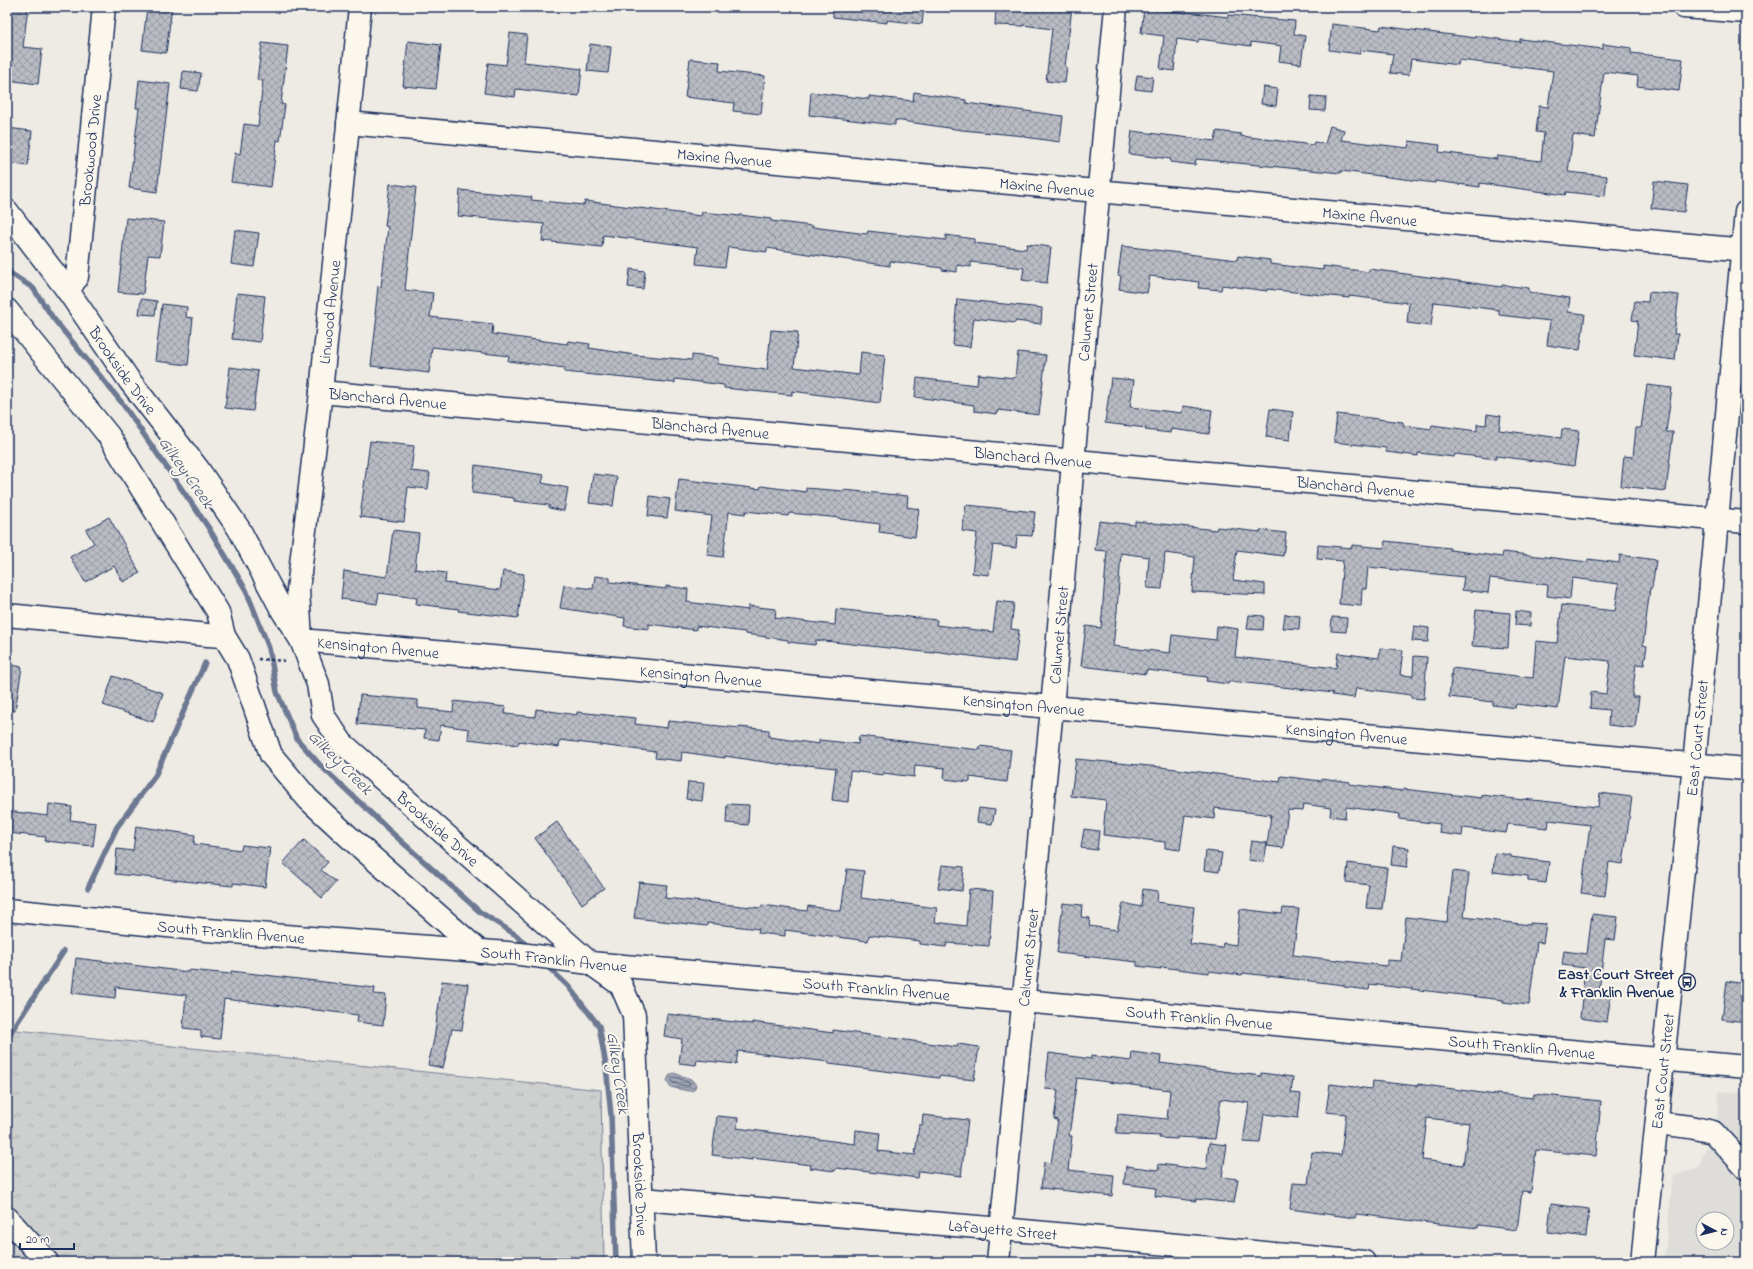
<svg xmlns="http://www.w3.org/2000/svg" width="1753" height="1269" viewBox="0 0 1753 1269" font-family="'Indie Flower',sans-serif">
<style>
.built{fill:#deddda;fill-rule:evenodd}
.grass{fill:url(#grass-tufts);stroke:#747f96}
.water{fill:url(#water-rules);stroke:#6d7892}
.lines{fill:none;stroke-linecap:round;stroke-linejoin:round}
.shore{stroke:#515f80;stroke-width:1}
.stream{stroke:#6d7892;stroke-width:5.5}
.building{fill:url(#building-cross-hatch);stroke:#1b2f5e;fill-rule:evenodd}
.minor-casing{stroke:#1b2f5e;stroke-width:25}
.major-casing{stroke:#1b2f5e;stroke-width:25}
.path{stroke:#1b2f5e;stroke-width:2.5;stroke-dasharray:3 3;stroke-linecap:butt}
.minor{stroke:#fbf7ec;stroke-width:22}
.major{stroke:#fbf7ec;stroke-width:22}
.labels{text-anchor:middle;stroke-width:4;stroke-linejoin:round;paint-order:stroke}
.street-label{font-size:16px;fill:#1b2f5e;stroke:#fbf7ec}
.poi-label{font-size:16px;font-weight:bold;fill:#1b2f5e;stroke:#fbf7ec;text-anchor:end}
.water-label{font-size:17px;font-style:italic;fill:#445378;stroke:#fbf7ec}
</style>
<defs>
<pattern id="grass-tufts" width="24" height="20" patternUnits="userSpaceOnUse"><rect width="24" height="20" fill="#cecfcf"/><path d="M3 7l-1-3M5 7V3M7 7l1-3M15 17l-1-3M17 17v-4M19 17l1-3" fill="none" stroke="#b0b2b4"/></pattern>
<pattern id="water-rules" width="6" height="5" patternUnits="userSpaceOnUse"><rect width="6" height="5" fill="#a3a8b4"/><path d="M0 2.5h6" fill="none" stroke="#848996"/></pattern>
<pattern id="building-cross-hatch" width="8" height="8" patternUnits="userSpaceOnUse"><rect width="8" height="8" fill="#b9bcc3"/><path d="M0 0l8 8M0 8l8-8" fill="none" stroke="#9699a2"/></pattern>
</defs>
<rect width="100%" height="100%" fill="#eeebe4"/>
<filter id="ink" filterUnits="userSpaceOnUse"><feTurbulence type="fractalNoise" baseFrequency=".025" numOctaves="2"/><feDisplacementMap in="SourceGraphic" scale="8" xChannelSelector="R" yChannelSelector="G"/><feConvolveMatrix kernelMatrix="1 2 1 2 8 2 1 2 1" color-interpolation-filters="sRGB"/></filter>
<g filter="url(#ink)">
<!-- built -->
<path class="built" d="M 1719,1091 L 1746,1093 L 1746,1262 L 1664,1262 L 1673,1175 L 1698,1169 L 1717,1120 ZM 1703,1219 L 1727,1219 L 1727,1243 L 1703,1243 Z"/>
<!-- grass -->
<polygon class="grass" points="7,1029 601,1090 604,1262 7,1262"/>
<!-- water -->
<polygon class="water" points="674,1073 691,1079 696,1085 694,1090 688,1091 670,1087 667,1080 670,1075"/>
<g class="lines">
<!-- shore -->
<polygon class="shore" points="675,1077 688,1082 690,1085 687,1086 673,1083 672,1080"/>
<!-- stream -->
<g class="stream">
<polyline points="7,268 10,273 33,288 53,318 122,403 208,527 246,590 269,648 277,692 297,739 321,766 390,831 480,912 516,935 529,948"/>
<polyline points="88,888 117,827 155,776 205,663"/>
<polyline points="546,965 568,986 599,1026 606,1066 611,1115 616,1262"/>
<polyline points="7,1038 64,951"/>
</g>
</g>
<!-- building -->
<g class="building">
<polygon points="8,7 28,7 23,47 42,49 38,84 7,80 7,56 10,31 7,31"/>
<polygon points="147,7 172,7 166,53 142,50"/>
<polygon points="833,7 924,7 922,24 887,20 887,23 833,17"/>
<polygon points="996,7 1072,7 1065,67 1067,67 1065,83 1046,81 1052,29 1023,25 1023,26 995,25"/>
<polygon points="1144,8 1187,13 1187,12 1228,17 1228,15 1295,21 1294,34 1305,36 1301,64 1279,61 1281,46 1251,42 1251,46 1199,39 1198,42 1177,39 1174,71 1160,69 1164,36 1141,33"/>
<polygon points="1332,24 1380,30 1381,26 1476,38 1476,36 1520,42 1520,39 1603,49 1603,44 1631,48 1631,53 1683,59 1679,91 1637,86 1638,76 1604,72 1595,138 1573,135 1568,172 1607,176 1605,196 1566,192 1565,195 1480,183 1480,187 1435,181 1435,183 1341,171 1341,173 1196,159 1195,165 1170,162 1171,159 1129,154 1132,131 1215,141 1217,131 1241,134 1241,136 1313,145 1314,142 1325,144 1330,126 1344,130 1341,140 1408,148 1409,141 1440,145 1439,152 1497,159 1497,156 1541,161 1544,133 1536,132 1539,106 1548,107 1553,71 1459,60 1458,65 1411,59 1409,75 1390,73 1393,54 1360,50 1360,54 1329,50"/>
<polygon points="510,33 527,35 524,62 582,69 579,96 516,89 515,97 484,93 488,63 506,65"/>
<polygon points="408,41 441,45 436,89 403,86"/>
<polygon points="262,43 288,46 281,104 285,105 280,141 277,140 271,187 231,182 235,153 240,154 244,124 258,126 263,81 257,80"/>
<polygon points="590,44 611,47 608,73 587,71"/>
<polygon points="690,59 720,62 719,71 765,76 761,114 733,111 734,103 685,97"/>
<polygon points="183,71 201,73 198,91 181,89"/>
<polygon points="1137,75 1153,77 1151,91 1135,89"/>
<polygon points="139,80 170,84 157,192 129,188 139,108 136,108"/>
<polygon points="1263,87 1278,89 1276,106 1261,104"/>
<polygon points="811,92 869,99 869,96 913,101 914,92 966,100 966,103 1063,116 1060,142 1024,137 1024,136 962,130 895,120 895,125 809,115"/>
<polygon points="1311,96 1326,97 1325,111 1310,110"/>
<polygon points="7,128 32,131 28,166 7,163"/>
<polygon points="1654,181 1688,185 1684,212 1651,208"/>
<polygon points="390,184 416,187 405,290 433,293 430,317 493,324 492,334 567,344 568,341 590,344 589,348 635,355 692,360 692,355 718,358 718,364 767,370 771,330 798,332 794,367 859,375 861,352 885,355 880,403 792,391 792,395 752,391 724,388 724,385 675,379 675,383 564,372 565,368 508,361 509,356 432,347 429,373 371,366 377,315 375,315 378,286 381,287 388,227 385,226"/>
<polygon points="460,190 532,197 531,200 584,205 585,201 701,216 702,212 740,216 740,215 771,219 771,221 812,226 812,227 867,234 868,231 946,240 946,235 974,239 974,243 1026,249 1027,244 1051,247 1047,283 1022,280 1024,268 971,262 971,267 957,265 957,272 942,270 942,268 890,261 890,266 767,248 767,252 728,247 725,267 696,264 698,247 603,235 602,247 542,241 544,224 458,216"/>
<polygon points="126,218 164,222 160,256 148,255 143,294 118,292"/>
<polygon points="235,230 259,233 254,267 231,264"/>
<polygon points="1122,246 1237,260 1238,256 1270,260 1270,264 1323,270 1323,266 1369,272 1369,269 1502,287 1502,285 1529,288 1529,292 1570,298 1568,312 1585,314 1580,350 1547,345 1550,321 1499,315 1499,310 1434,302 1431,326 1407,323 1409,303 1349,296 1349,298 1267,289 1267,291 1222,285 1221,290 1198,288 1199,282 1150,276 1147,293 1119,289 1121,276 1118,275"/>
<polygon points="630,269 645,271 643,289 628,287"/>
<polygon points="1649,292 1679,295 1674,334 1678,334 1675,360 1634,355 1638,321 1632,320 1635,301 1648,302"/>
<polygon points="237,293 265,296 260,342 232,339"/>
<polygon points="141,299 157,301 155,315 139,314"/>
<polygon points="957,299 1042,308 1041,324 1015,321 1015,323 974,318 970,347 953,345"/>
<polygon points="162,304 187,307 186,317 193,318 188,365 155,361"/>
<polygon points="1018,352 1046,355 1039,415 998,410 997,414 974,411 974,405 915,397 917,378 977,385 978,374 1015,378"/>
<polygon points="230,367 258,371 253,411 225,408"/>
<polygon points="1111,378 1134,380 1130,407 1182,413 1183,406 1212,410 1209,434 1171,429 1170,433 1145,430 1146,428 1105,423"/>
<polygon points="1647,385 1672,388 1666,432 1673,432 1666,491 1621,486 1624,456 1633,457 1636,428 1641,428"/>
<polygon points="1270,409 1293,412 1290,440 1266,437"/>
<polygon points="1337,414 1403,422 1403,425 1431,429 1432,425 1477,431 1477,424 1486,425 1487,414 1501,416 1499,430 1561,438 1562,429 1579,431 1574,466 1496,456 1496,459 1455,454 1454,457 1418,453 1418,456 1386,452 1386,448 1334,442"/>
<polygon points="370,441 414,446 411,471 430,473 428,489 408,487 404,522 360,517"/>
<polygon points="475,465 544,475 542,483 568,488 564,511 549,508 549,505 514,501 514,498 472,493"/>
<polygon points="593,474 617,477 613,506 589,503"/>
<polygon points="679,479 760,489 761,486 806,492 806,488 843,491 843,490 908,496 907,507 919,509 915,537 879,532 880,524 840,519 840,518 789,513 788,516 746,511 745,514 729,512 723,557 707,555 712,516 675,511"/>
<polygon points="650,496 670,499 667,518 648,516"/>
<polygon points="966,505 1035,512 1032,536 1017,535 1016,548 993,545 989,575 972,573 977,533 962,531"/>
<polygon points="109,517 140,573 123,582 114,566 85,582 70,557 94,543 86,530"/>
<polygon points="1099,521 1135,525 1135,521 1216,530 1217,527 1260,532 1260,530 1286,533 1283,556 1237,550 1233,580 1265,584 1265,595 1192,592 1195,557 1165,553 1162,589 1147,588 1149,557 1121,553 1117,611 1113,646 1170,653 1172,635 1216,640 1217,626 1238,629 1235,657 1336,668 1338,653 1379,658 1380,648 1403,650 1400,675 1413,676 1414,656 1427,657 1424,699 1411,698 1411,695 1356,688 1354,698 1332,695 1333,693 1274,686 1229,681 1228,684 1206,681 1207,677 1146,670 1146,674 1081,666 1086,626 1101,628 1107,551 1095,550"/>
<polygon points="393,530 419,533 415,569 446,573 445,583 500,590 503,571 524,574 518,618 458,611 459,609 416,604 417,598 379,593 377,604 341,599 344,571 387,577"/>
<polygon points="1385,541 1450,548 1450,550 1502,557 1503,552 1588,562 1588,559 1619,563 1620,555 1656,560 1652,588 1650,588 1643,645 1647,646 1644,665 1636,664 1632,697 1639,697 1635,728 1608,725 1609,710 1590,708 1591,692 1606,694 1610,661 1565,656 1558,709 1516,704 1515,708 1493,705 1493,702 1449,697 1452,668 1533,678 1536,641 1557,643 1562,605 1615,611 1619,584 1572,578 1570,599 1547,596 1548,585 1490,578 1488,593 1462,590 1464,577 1368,567 1366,589 1362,589 1361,606 1339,604 1343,561 1317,559 1318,545 1352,548 1352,545 1384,548"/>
<polygon points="595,576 610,578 610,582 666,589 666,586 688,589 687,602 748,610 748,606 776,609 775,618 835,625 836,609 937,620 936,625 993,632 997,601 1014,603 1011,629 1019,630 1015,662 933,651 933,653 816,640 815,645 788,642 788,640 745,634 745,632 696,626 696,630 649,624 649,629 624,626 625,618 560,608 564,585 593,589"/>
<polygon points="1476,610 1510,613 1508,648 1472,646"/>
<polygon points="1516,611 1531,613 1530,626 1515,625"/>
<polygon points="1285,614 1300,616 1299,629 1283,628"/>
<polygon points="1249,615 1264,616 1263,630 1247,629"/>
<polygon points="1332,617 1347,618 1346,632 1331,631"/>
<polygon points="1414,626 1429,628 1428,642 1412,641"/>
<polygon points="7,664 22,667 15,711 7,711"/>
<polygon points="113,676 163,693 153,722 103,705"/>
<polygon points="360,695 418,700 418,708 453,712 454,701 506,707 505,714 535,717 536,709 577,715 577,712 636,718 635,724 667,728 668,721 740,728 740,727 769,730 769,737 819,744 819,740 858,744 859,736 980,750 980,746 1011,750 1007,782 970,777 970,782 944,779 945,768 915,765 914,777 883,773 883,775 850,771 848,802 832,800 836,768 807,765 806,766 791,765 791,766 725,756 725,758 682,752 681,761 655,758 656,752 560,740 559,747 519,741 518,745 468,739 469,729 441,725 439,740 424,738 425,730 357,724"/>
<polygon points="1076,759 1160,767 1280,782 1281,776 1321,781 1322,778 1350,782 1349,784 1403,791 1403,789 1482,798 1482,795 1523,800 1523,799 1598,807 1600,793 1632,797 1623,864 1609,862 1605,896 1581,893 1590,825 1549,820 1548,828 1508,824 1506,833 1463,828 1462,836 1439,833 1440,824 1399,819 1400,814 1346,807 1345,818 1330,816 1331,808 1304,804 1303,811 1288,810 1283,848 1267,846 1271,815 1215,808 1214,819 1185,815 1180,850 1165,848 1165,842 1103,835 1106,800 1071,796"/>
<polygon points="688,782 704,783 702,801 686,799"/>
<polygon points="49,804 72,807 70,820 96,823 93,846 45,841 46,837 7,833 7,811 48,816"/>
<polygon points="727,804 749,805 748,825 726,823"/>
<polygon points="979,808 995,810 992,824 977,822"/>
<polygon points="557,822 604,888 582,904 535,838"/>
<polygon points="136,826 195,835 194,844 241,850 242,845 270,848 265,887 233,883 233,886 115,874 117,849 133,851"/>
<polygon points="1084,829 1099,831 1097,850 1081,848"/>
<polygon points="304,840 328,862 321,870 336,882 322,898 283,863"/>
<polygon points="1251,841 1267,843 1264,862 1248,860"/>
<polygon points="1393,846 1409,848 1407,867 1391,865"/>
<polygon points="1206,851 1222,853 1219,872 1204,870"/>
<polygon points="1495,853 1511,855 1511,857 1549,862 1546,883 1528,881 1528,876 1493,872"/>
<polygon points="1348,863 1387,868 1382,909 1366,908 1369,885 1346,882"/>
<polygon points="942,865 964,867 962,891 938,888"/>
<polygon points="847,869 864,871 861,898 937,908 935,922 966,926 969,889 993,891 989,946 947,943 946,947 920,944 920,941 869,935 868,941 785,930 785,936 758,933 759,929 707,923 707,926 634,918 639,882 667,885 665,898 761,908 762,905 807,911 808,906 841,911"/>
<polygon points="1453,871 1469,873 1464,917 1530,925 1530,923 1546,924 1543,943 1537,942 1529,1005 1503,1002 1503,1000 1370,984 1369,990 1344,987 1344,985 1243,973 1242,975 1209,971 1209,973 1161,967 1161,969 1137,966 1137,962 1057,953 1063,903 1082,905 1081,917 1090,918 1089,926 1117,930 1123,903 1141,907 1143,889 1158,891 1157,902 1194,907 1190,944 1222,948 1223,943 1236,945 1240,909 1282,914 1283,908 1299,909 1293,955 1387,966 1387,960 1401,961 1406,917 1447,922"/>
<polygon points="1592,914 1618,917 1615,940 1605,939 1599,991 1611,993 1607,1022 1580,1018 1585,968 1562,965 1564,951 1587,954"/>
<polygon points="76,958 188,972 189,970 231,974 231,971 375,988 374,994 386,995 383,1025 357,1022 358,1015 224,999 220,1039 201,1037 201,1030 183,1028 186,995 116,987 115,998 72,993"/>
<polygon points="442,981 468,984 462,1030 452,1029 443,1068 428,1065 434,1039"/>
<polygon points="1727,981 1746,984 1746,1022 1722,1019"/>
<polygon points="667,1014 752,1024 752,1022 833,1033 833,1030 957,1047 958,1044 979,1047 974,1080 939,1076 939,1078 829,1064 829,1062 738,1051 736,1064 697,1060 696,1065 679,1063 682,1039 664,1036"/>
<polygon points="1132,1052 1161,1056 1160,1063 1261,1076 1261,1073 1293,1077 1291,1093 1301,1094 1298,1118 1264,1114 1260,1143 1243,1142 1249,1103 1221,1099 1215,1139 1177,1137 1177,1139 1159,1138 1160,1136 1116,1134 1118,1114 1167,1119 1170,1090 1077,1078 1069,1136 1072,1136 1068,1170 1114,1175 1112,1196 1041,1188 1044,1162 1051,1163 1058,1120 1054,1119 1058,1090 1045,1089 1049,1053 1091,1059 1091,1056 1131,1061"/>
<path d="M 1373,1081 L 1418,1086 L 1418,1084 L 1496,1095 L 1496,1094 L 1533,1098 L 1534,1094 L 1601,1101 L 1596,1156 L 1536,1150 L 1531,1192 L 1522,1191 L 1517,1230 L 1478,1225 L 1478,1228 L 1439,1224 L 1356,1214 L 1355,1218 L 1290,1209 L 1293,1183 L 1308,1184 L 1312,1152 L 1341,1155 L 1346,1114 L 1326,1112 L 1330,1084 L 1372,1089 ZM 1427,1118 L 1469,1123 L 1463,1165 L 1422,1160 Z"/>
<polygon points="923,1115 968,1120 961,1176 919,1171 918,1178 836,1168 835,1171 810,1168 811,1165 752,1158 752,1160 712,1155 717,1116 738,1118 737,1128 855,1144 856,1130 880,1133 878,1151 915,1155 919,1125 922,1125"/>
<polygon points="1209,1143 1227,1145 1222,1177 1238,1179 1234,1203 1196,1199 1196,1201 1155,1196 1156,1188 1124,1184 1126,1166 1158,1170 1159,1164 1206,1170"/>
<polygon points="1551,1204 1589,1209 1586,1237 1548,1232"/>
</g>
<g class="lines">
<!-- minor casing -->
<g class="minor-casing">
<g id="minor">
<path id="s1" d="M 360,7 L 321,392 L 298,590 L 301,640 L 1746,769"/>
<polyline points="1684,7 1746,12"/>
<path id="s2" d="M 348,123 L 1746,250"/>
<path id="s3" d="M 7,211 L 68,291 L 129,380 L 198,469 L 239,529 L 282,610 L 301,640 L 318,684 L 323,715 L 342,743 L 590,963 L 621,985 L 634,1015 L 644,1262"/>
<path id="s4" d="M 68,291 L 77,277 L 104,7"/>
<polyline points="7,310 109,436 218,612 224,636 238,659 271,755 308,799 350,838 480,952"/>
<path id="s5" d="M 321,392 L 1746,522"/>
<polyline points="7,615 208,635 224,636"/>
<path id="s6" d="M 7,910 L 207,930 L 520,954 L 590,963 L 1023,1001 L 1746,1067"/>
<polyline points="1657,1123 1690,1127 1713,1132 1746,1168"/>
<path id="s7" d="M 642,1199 L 1002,1229 L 1364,1262"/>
<polyline points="7,1218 47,1262"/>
<path id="s8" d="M 998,1262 L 1052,708 L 1073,462 L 1116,7"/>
</g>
</g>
<!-- major casing -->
<g class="major-casing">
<g id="major">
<path id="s9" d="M 1642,1262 L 1694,765 L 1746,212"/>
</g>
</g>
<!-- path -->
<polyline class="path" points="258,659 287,661"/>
<!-- minor -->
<use href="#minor" class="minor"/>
<!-- major -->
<use href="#major" class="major"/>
</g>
</g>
<!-- icons -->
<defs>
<g id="bus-ring" transform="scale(0.9)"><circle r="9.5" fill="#fbf7ec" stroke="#1b2f5e" stroke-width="1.5"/><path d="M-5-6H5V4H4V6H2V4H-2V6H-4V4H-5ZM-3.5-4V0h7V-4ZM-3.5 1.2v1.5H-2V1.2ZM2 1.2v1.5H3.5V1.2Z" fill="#1b2f5e"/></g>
</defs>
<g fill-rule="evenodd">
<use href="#bus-ring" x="1687" y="982"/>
</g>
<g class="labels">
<!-- street labels -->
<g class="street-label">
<text dy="6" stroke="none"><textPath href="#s4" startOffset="144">Brookwood Drive</textPath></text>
<text dy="6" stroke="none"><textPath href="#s2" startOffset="378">Maxine Avenue</textPath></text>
<text dy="6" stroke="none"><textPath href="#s2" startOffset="702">Maxine Avenue</textPath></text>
<text dy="6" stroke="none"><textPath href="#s2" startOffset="1026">Maxine Avenue</textPath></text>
<text transform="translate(329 312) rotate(-84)" y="6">Linwood Avenue</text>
<text dy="6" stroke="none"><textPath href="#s8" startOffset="954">Calumet Street</textPath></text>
<text dy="6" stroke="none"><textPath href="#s3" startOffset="197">Brookside Drive</textPath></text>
<text dy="6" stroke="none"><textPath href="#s5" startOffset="67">Blanchard Avenue</textPath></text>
<text dy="6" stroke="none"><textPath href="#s5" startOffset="391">Blanchard Avenue</textPath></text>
<text dy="6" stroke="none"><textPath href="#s5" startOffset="715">Blanchard Avenue</textPath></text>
<text dy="6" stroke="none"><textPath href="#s5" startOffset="1039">Blanchard Avenue</textPath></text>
<text dy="6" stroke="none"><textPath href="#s8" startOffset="630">Calumet Street</textPath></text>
<text dy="6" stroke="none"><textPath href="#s1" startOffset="714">Kensington Avenue</textPath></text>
<text dy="6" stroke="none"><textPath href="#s1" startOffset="1038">Kensington Avenue</textPath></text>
<text dy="6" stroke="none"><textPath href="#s1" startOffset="1362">Kensington Avenue</textPath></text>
<text dy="6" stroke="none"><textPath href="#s1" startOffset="1686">Kensington Avenue</textPath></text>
<text dy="6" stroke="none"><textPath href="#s9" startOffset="527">East Court Street</textPath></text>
<text dy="6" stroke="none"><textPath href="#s3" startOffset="762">Brookside Drive</textPath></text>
<text dy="6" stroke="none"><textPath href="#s6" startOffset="225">South Franklin Avenue</textPath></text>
<text dy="6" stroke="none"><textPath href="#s8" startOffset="306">Calumet Street</textPath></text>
<text dy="6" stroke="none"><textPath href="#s6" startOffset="549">South Franklin Avenue</textPath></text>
<text dy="6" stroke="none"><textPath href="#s6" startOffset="873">South Franklin Avenue</textPath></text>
<text dy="6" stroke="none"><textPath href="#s6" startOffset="1197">South Franklin Avenue</textPath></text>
<text dy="6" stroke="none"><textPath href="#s6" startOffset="1521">South Franklin Avenue</textPath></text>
<text dy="6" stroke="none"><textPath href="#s9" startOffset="192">East Court Street</textPath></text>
<text dy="6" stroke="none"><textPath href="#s3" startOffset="1205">Brookside Drive</textPath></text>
<text dy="6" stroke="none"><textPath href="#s7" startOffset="362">Lafayette Street</textPath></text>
</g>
<!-- poi labels -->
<g class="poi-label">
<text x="1674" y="979">East Court Street<tspan x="1674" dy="18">&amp; Franklin Avenue</tspan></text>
</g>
<!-- water labels -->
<g class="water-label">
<text transform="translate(187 472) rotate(55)" y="6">Gilkey Creek</text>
<text transform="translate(341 762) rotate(45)" y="6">Gilkey Creek</text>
<text transform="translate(619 1073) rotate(82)" y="6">Gilkey Creek</text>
</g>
</g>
<!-- margin -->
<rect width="1753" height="1269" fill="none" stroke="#fbf7ec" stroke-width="24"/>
<rect x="12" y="12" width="1729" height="1245" fill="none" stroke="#1b2f5e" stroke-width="1.5" filter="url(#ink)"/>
<!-- north arrow -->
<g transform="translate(1715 1231) rotate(97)"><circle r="19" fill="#fbf7ec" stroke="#a1a7b3"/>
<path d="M0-3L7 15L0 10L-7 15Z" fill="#1b2f5e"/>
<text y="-6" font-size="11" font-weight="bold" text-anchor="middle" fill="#1b2f5e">N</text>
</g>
<!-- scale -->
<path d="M20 1243v6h54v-6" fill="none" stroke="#1b2f5e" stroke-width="2"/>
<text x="26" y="1243" font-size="12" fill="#1b2f5e" stroke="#fbf7ec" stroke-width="3" paint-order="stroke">20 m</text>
</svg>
